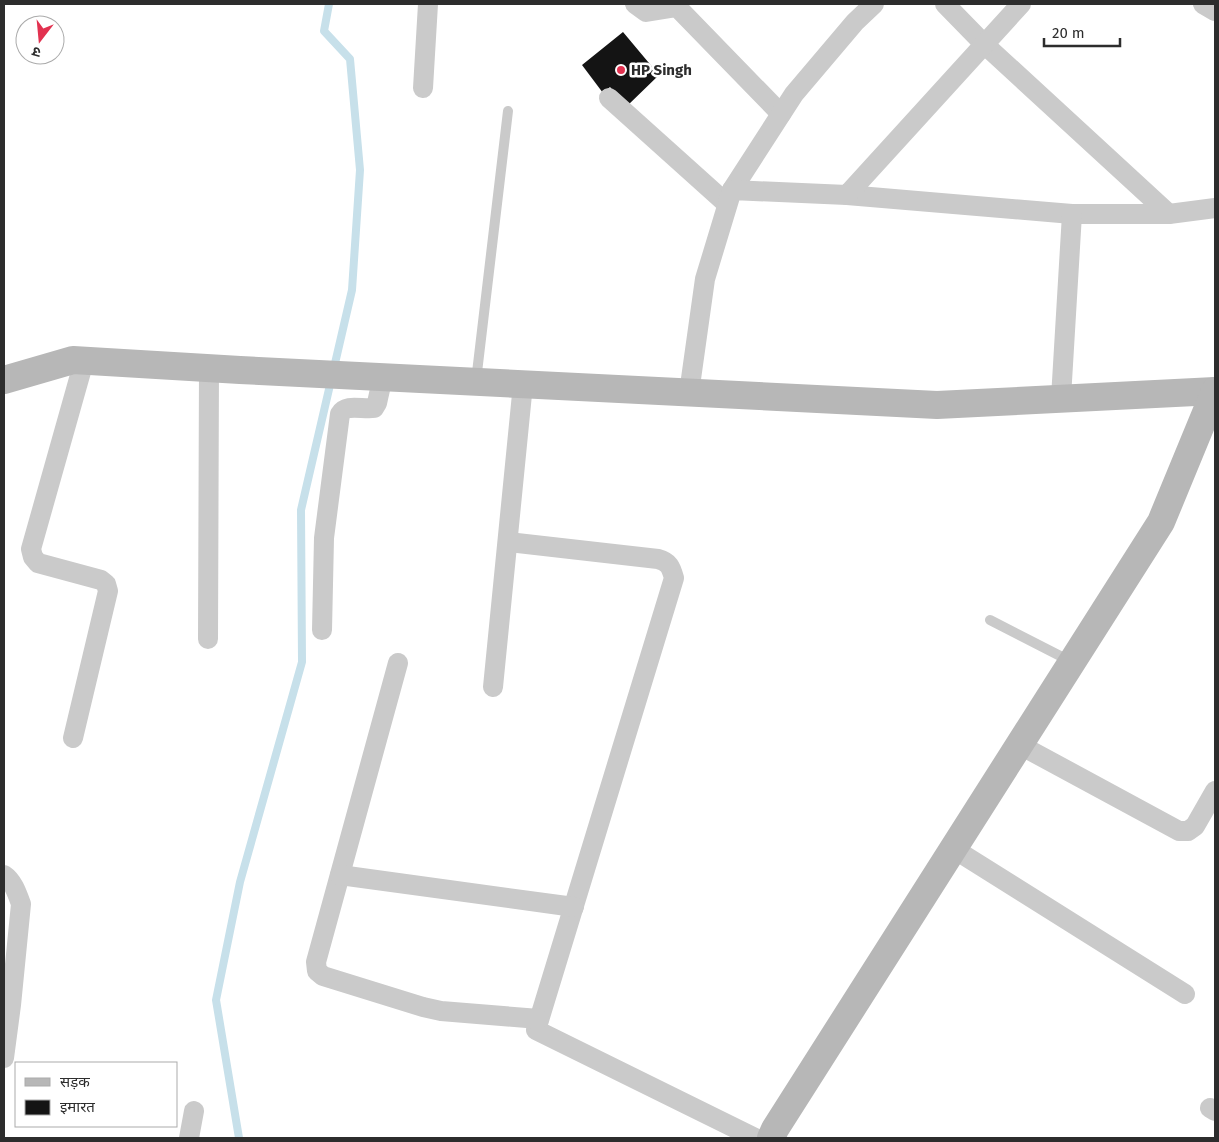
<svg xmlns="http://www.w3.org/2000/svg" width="1219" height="1142" viewBox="0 0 1219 1142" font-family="'Fira Sans','Noto Sans Devanagari',sans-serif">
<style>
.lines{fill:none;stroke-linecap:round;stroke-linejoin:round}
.stream{stroke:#c7e0ea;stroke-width:8}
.building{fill:#141414}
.lane{stroke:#cacaca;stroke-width:10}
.street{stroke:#cacaca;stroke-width:20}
.secondary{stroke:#b7b7b7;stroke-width:28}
.poi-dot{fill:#e23250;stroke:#fff;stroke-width:2}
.labels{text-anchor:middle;stroke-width:5;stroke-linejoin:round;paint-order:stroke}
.poi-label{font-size:15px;font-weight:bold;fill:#2d2d2d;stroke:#fff;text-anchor:start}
</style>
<rect width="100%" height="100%" fill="#fff"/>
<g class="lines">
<!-- stream -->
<polyline class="stream" points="239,1138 216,1000 240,882 302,662 301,510 352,290 360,170 350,59 324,31 329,4"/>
</g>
<!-- building -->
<polygon class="building" points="623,32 659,75 627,106 610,87 603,93 582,65"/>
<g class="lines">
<!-- lane -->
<g class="lane">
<polyline points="476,381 508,111"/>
<polyline points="990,620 1072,662"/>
</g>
<!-- street -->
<g class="street">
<polyline points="635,4 646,12 677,7 781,114"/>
<polyline points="945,4 984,44 1169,214"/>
<polyline points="1203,4 1215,11"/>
<polyline points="423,88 428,4"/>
<polyline points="609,98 727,204"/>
<polyline points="732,190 794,94 855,22 874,4"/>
<polyline points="847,195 1072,214 1169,214 1215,208"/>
<polyline points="689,393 705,279 732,190 847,195 1021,4"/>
<polyline points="1061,398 1072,214"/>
<path d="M 508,542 L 658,559 C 669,562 671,567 674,578 L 536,1030 L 755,1138"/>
<path d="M 322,630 L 324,538 L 340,414 C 346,403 363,410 374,408 L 377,403 L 383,376"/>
<polyline points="208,639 209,368"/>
<polyline points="398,663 316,962 317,971 323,976 423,1007 441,1011 539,1019"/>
<polyline points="493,687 523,384"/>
<polyline points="73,738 108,591 106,584 101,580 38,563 33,557 31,549 84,361"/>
<polyline points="1020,745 1179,831 1188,831 1195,826 1215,791"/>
<polyline points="954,849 1185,994"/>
<path d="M 4,875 C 13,881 17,893 21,904 L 11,1005 L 4,1058"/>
<polyline points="340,875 574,907"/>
<polyline points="1210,1108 1215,1111"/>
<polyline points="189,1138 194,1111"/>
</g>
<!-- secondary -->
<g class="secondary">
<polyline points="4,380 73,360 240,370 937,405 1215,391"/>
<polyline points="771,1138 775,1129 1161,522 1215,391"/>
</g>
</g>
<!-- markers -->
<circle class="poi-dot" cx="621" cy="70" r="5"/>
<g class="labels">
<!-- poi labels -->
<g class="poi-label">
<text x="631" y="75">HP Singh</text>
</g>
</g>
<!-- border -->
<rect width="1219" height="1142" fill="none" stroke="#2d2d2d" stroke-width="10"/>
<!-- legend -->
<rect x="15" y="1062" width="162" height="65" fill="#ffffff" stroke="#ababab"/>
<rect x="25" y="1078" width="25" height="8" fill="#b7b7b7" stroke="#ababab"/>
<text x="60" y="1087" font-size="15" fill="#2d2d2d">सड़क</text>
<rect x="25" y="1100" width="25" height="15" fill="#141414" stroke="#ababab"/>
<text x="60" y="1112" font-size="15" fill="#2d2d2d">इमारत</text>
<!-- north arrow -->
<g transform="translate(40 40) rotate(196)"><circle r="24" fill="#ffffff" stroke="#ababab"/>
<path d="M0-4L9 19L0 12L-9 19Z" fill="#e23250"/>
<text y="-8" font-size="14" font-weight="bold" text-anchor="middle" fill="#2d2d2d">उ</text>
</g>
<!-- scale -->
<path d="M1044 38v8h76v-8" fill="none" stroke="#2d2d2d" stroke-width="2.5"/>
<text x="1052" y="38" font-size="15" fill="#2d2d2d" stroke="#ffffff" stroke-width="4" paint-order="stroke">20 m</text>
</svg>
